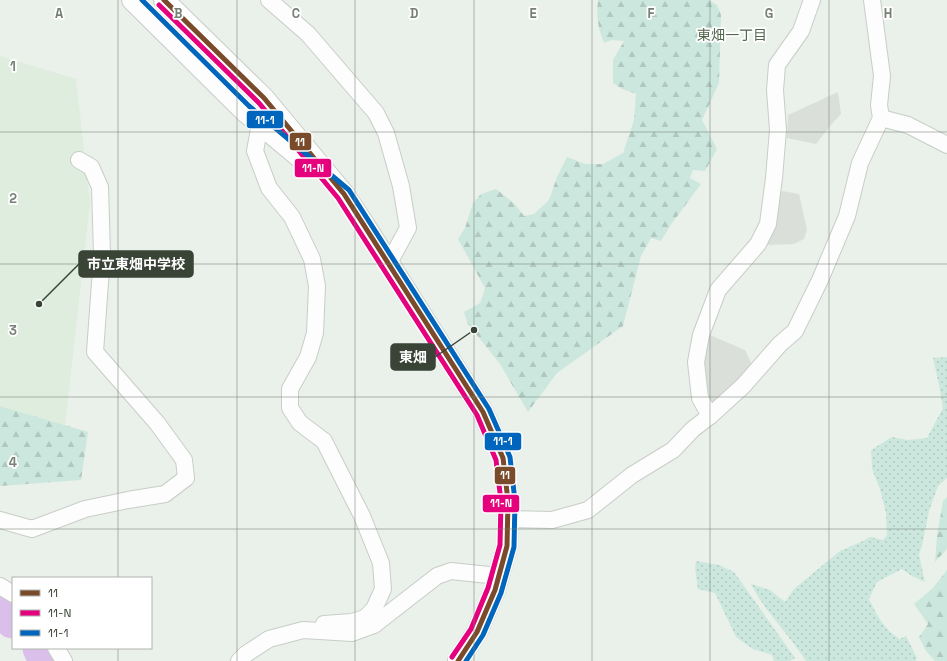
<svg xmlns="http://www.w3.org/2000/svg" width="947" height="661" viewBox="0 0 947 661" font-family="'Space Grotesk','Noto Sans JP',sans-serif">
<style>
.education{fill:#deeddd}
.green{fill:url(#green-dots)}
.forest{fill:url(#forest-firs)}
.parking{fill:#dadfda}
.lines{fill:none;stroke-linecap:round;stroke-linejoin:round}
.river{stroke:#d9bfe9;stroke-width:37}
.minor-casing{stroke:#c8cdc8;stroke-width:18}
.tertiary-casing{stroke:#c8cdc8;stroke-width:22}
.minor{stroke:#fcfdfc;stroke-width:16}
.tertiary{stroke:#fcfdfc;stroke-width:20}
.bus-1-casing{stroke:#fff;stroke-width:8}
.bus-2-casing{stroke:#fff;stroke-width:8}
.bus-3-casing{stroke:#fff;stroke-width:8}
.bus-1{stroke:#7a4b2a;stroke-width:5}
.bus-2{stroke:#e5007d;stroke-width:5}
.bus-3{stroke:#0065bd;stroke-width:5}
.grid{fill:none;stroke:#778076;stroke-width:1;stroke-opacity:0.55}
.labels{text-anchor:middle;stroke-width:3.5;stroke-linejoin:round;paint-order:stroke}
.neighbourhood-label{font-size:14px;fill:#53664f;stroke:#fff}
.grid-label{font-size:13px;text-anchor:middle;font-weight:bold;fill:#778076;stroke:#fff;stroke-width:3.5;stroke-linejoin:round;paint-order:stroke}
.leader{fill:none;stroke:#394437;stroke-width:1.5}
.callout-dot{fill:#394437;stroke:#fff;stroke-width:1.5}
.callout{fill:#394437;stroke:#394437;stroke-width:1.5}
.callout-label{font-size:14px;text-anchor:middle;font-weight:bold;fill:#fff}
.line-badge{stroke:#fff;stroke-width:1.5}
.badge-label{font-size:11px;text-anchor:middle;font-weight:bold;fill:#fff}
</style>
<defs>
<pattern id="green-dots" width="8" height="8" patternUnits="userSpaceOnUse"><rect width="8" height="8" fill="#cce8de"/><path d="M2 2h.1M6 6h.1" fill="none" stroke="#b0c8bf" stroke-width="1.8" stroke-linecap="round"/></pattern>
<pattern id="forest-firs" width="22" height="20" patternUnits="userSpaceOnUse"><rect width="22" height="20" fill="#cce8de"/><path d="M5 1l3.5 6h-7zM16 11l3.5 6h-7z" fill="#b0c8bf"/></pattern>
</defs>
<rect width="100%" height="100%" fill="#eaf0ea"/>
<!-- education -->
<polygon class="education" points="0,56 76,79 90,203 65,425 0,406"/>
<!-- green -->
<g class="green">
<path d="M 947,357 L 947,478 L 938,486 L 929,511 L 923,541 L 919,555 L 925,582 L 912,576 L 902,569 L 877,582 L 869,599 C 876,614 885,631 900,639 L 906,636 L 917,658 L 916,661 L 806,661 C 789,634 765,612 751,584 L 770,590 L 785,602 L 794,589 L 840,551 L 863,541 L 870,537 L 883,540 L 887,535 L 886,513 L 880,489 L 872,469 L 871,450 L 892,437 L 908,440 L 927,438 L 943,408 L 939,385 L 933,358 Z"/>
<polygon points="696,561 719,565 734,572 795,658 790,661 774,661 772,655 753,649 736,637 715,593 698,589 695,568"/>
</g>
<!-- forest -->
<g class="forest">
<path d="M 598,0 L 709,0 L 717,5 L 721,15 L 719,83 L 702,120 L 717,149 L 705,171 L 693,170 L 690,178 L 701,184 L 670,226 L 661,241 L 651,238 L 641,256 L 623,326 L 557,373 L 528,412 L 500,364 L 468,324 L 464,312 L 480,303 L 485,288 L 458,239 L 465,228 L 473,203 L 481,194 L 496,189 L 515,204 L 524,216 L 534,214 L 549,200 L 557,177 L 567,157 L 585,164 L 603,164 L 623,153 L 634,120 L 636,94 L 622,89 L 613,83 L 613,60 L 624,41 L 612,40 L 604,43 C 598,27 596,17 598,0 Z"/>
<polygon points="0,406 88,432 81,480 0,486"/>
<polygon points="947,497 947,549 935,562 937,536 943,501"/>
<polygon points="947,570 947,661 935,661 926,651 919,637 928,624 914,604 933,588"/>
</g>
<!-- parking -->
<g class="parking">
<polygon points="838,92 841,114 830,126 816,144 787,138 788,115"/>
<polygon points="783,191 799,194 807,230 804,239 794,244 766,245 777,216 778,194"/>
<polygon points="710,335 745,350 753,367 712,406 702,370"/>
</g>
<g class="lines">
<!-- river -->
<g class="river">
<polyline points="0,610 13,620"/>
<polyline points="41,648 47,661"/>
</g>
<!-- minor casing -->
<g class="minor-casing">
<g id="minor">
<polyline points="269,0 308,34 376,113 386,133 401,186 408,228 389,263"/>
<polyline points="881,118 908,125 947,145"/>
<polyline points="260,124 255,151 269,188 292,217 312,259 317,286 315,333 308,357 290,389 290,408 300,423 324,441 362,516 381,563 383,589 374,609 365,618 352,622 324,624 321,631"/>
<polyline points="710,416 743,386 780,344 795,331 820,280 847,216 860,163 881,118 879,105 882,76 872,0"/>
<polyline points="507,519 552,520 588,510 632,475 673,450 693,429 710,416 700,398 696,362 701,335 718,290 758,244 768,224 774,178 778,130 775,90 777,65 801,31 812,0"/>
<polyline points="0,520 32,529 85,509 128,500 165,494 186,478 184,460 157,423 95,352 102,255 100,187 91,167 79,160"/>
<polyline points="0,586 13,594"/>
<polyline points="56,648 64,661"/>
<polyline points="239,661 246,654 269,639 303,630 352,633 374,625 437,576 451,571 498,576"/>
</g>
</g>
<!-- tertiary casing -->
<g class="tertiary-casing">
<g id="tertiary">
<polyline points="132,0 244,111 304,161"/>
<polyline points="164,0 264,98 344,194 364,224 483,412 503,458 508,501 507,546 495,590 477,632 458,661"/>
</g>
</g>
<!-- minor -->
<use href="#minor" class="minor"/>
<!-- tertiary -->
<use href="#tertiary" class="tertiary"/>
<!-- bus-1 casing -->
<g class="bus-1-casing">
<polyline id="bus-1" points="164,0 264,98 344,194 483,412 503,458 508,501 507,546 495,590 477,632 458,661"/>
</g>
<!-- bus-2 casing -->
<g class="bus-2-casing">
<polyline id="bus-2" points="159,5 259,103 338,198 477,415 496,460 501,501 500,545 488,588 471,629 452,657"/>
</g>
<!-- bus-3 casing -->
<g class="bus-3-casing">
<polyline id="bus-3" points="142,0 249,106 349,190 489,409 510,457 515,501 514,547 501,593 483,635 466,661"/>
</g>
<!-- bus-1 -->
<use href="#bus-1" class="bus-1"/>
<!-- bus-2 -->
<use href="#bus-2" class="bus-2"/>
<!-- bus-3 -->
<use href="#bus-3" class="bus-3"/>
</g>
<!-- grid -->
<path class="grid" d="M 118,0 L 118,578M 237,0 L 237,661M 355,0 L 355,661M 474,0 L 474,661M 592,0 L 592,661M 710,0 L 710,661M 829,0 L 829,661M 0,132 L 947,132M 0,264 L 947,264M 0,397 L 947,397M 0,529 L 947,529M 118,648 L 118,661"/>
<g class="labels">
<!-- neighbourhood labels -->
<g class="neighbourhood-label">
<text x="732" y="40">東畑一丁目</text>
</g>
</g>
<g class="grid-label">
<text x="59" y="18">A</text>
<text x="178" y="18">B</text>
<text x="296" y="18">C</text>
<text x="414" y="18">D</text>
<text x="533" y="18">E</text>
<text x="651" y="18">F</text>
<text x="769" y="18">G</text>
<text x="888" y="18">H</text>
<text x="13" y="71">1</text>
<text x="13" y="203">2</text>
<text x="13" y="335">3</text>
<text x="13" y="467">4</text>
</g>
<!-- callouts -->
<path class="leader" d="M39 304L79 264M474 330L435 357"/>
<g class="callout-dot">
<circle cx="39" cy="304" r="4"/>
<circle cx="474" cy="330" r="4"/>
</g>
<g class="callout">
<rect x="79" y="251" width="114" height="26" rx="4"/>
<rect x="391" y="344" width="44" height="26" rx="4"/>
</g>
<g class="callout-label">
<text x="136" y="269">市立東畑中学校</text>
<text x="413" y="362">東畑</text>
</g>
<g class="line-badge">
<rect x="246" y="110" width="38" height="19" rx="4" fill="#0065bd"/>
<rect x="289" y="132" width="23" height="19" rx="4" fill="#7a4b2a"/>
<rect x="294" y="158" width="38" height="20" rx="4" fill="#e5007d"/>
<rect x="484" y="432" width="38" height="19" rx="4" fill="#0065bd"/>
<rect x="494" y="466" width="22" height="19" rx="4" fill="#7a4b2a"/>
<rect x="482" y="494" width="38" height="19" rx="4" fill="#e5007d"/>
</g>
<g class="badge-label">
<text x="265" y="124">11-1</text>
<text x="300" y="146">11</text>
<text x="313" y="172">11-N</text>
<text x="503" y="445">11-1</text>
<text x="505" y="479">11</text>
<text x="501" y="507">11-N</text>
</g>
<!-- legend -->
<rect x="12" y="577" width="140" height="72" fill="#ffffff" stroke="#b0b4af"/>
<rect x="20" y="590" width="20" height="6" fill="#7a4b2a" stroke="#b0b4af"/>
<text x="48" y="597" font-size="12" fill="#394437">11</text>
<rect x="20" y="610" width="20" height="6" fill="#e5007d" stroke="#b0b4af"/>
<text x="48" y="617" font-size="12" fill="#394437">11-N</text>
<rect x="20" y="630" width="20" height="6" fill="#0065bd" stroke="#b0b4af"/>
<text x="48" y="637" font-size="12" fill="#394437">11-1</text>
</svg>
